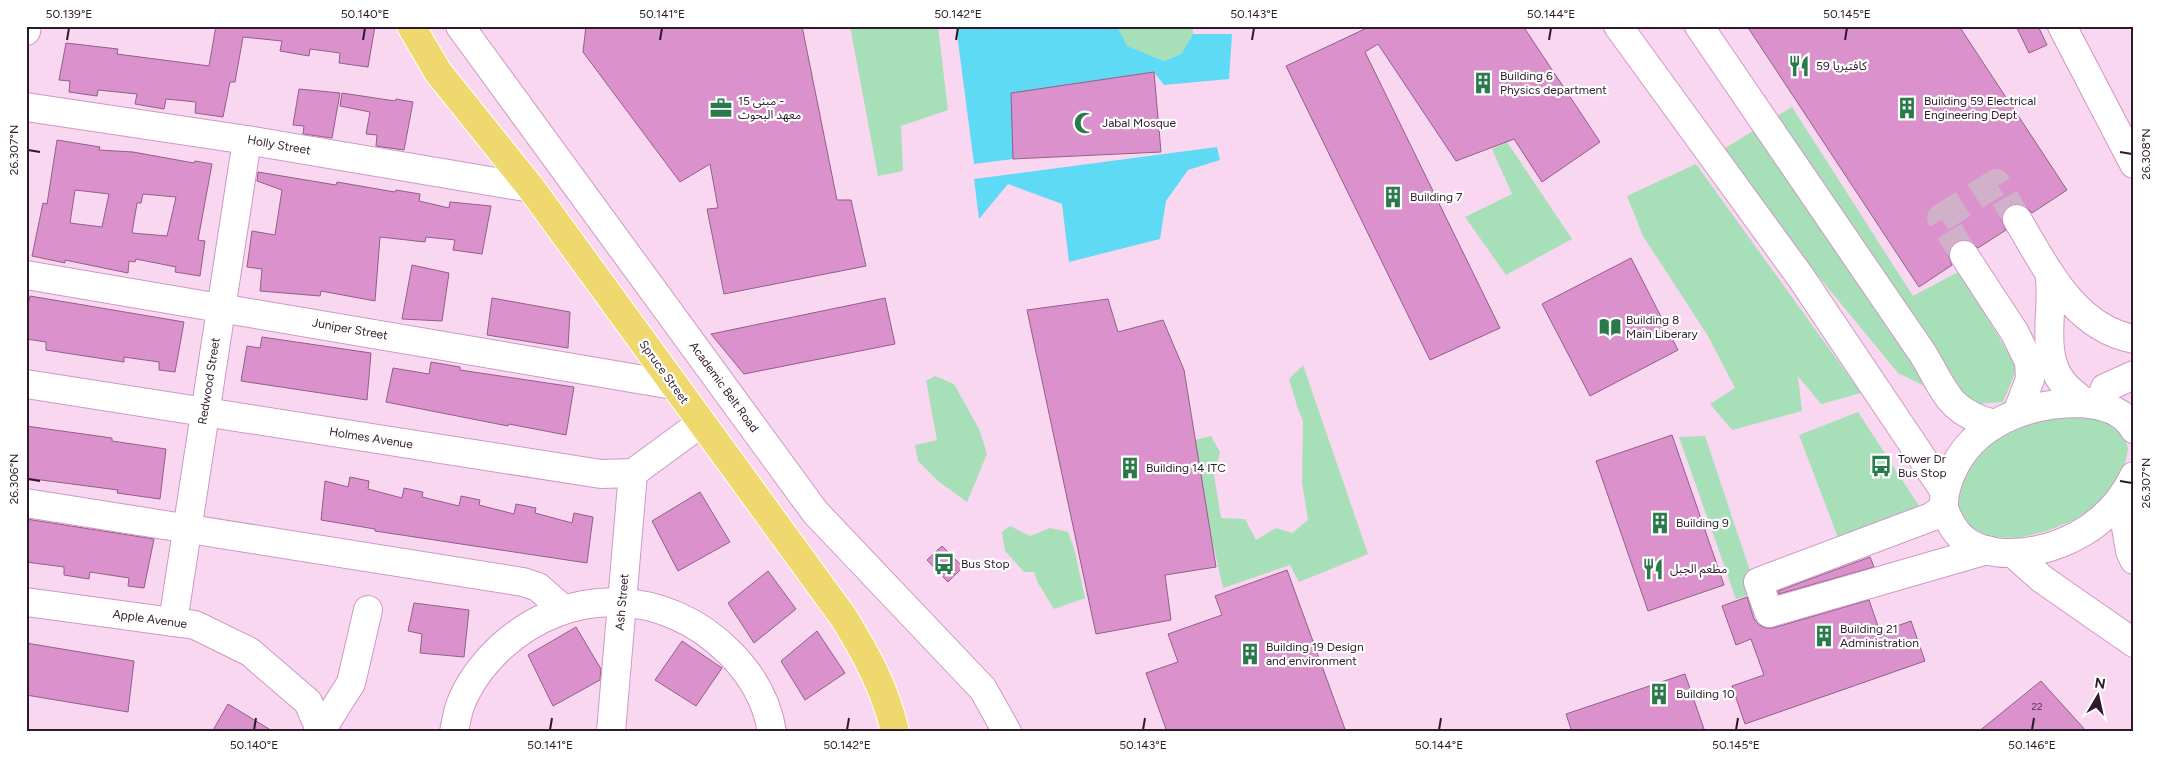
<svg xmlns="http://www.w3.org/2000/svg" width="2160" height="758" viewBox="0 0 2160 758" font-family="Figtree,'Noto Sans Arabic',sans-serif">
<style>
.green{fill:#a7dfb8}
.water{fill:#5edaf5}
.building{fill:#db91cc;stroke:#915f87;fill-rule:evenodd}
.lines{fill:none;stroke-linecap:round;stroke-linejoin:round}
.minor-tunnel{stroke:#d1b1c9;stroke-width:28;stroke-dasharray:28 14;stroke-linecap:butt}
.minor-casing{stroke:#ce98c2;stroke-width:30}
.major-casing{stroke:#fff;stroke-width:30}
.minor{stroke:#fff;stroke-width:28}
.major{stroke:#efd86e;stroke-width:28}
.ticks{fill:none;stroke:#2e1a2a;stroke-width:2}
.labels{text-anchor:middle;stroke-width:4.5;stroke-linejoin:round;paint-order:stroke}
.number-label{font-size:10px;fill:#593852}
.poi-label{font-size:12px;fill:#2e1a2a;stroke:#fff;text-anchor:start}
.street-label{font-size:12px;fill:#2e1a2a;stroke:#fff}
.neatline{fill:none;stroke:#2e1a2a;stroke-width:2}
.ticks-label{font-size:12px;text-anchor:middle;fill:#2e1a2a}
</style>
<rect width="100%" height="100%" fill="#fad7f1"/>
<!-- green -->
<g class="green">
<polygon points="850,26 938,26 948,110 901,126 903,171 878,176"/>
<polygon points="1117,26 1193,26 1193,34 1181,54 1164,61 1126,46"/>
<polygon points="1792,107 1913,296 1960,271 2017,368 2003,402 1963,405 1898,373 1717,153"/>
<polygon points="1507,142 1572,239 1506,275 1465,217 1512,194 1492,149"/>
<polygon points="1696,164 1861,393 1821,404 1798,376 1802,411 1732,430 1710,404 1735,388 1708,336 1643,236 1627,196"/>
<polygon points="1303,365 1368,554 1299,582 1290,565 1223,588 1190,441 1211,436 1220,452 1214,475 1221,518 1245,519 1256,540 1276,528 1292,533 1308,520 1302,483 1303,421 1297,406 1289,379"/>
<polygon points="935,376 954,384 979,429 987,454 967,502 938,481 918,461 915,445 937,440 926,381"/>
<polygon points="1858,412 1921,509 1840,543 1799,435"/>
<polygon points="2048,412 2101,415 2125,435 2128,450 2124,468 2115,487 2100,504 2076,519 2047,531 2018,538 1992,537 1972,529 1960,516 1955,500 1959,477 1992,437"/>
<polygon points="1705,436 1757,592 1736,599 1679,437"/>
<polygon points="1010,526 1030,536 1050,528 1068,532 1074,548 1085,598 1054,609 1038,583 1034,572 1024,572 1005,551 1002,532"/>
</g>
<!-- water -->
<g class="water">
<polygon points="956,26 1117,26 1127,46 1164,61 1181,54 1193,34 1232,34 1229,79 1164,85 1154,72 1012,93 1013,159 974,164"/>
<polygon points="1217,147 1220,160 1188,170 1166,201 1160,239 1069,262 1062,204 1008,184 979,219 974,179"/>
</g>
<!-- building -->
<g class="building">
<polygon points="216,26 375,26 368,67 339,63 340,53 310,49 309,56 280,51 282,41 243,37 235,82 230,82 223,117 195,113 196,102 166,99 164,109 135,104 137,94 98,90 97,96 69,92 70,81 59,80 66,43 118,49 117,54 209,66"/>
<polygon points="586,26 802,26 837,200 851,200 866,266 724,294 707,209 718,208 710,164 680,182 583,52"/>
<polygon points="1371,26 1523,26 1600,142 1542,182 1514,139 1456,161 1378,44 1365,52 1500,328 1430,360 1286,66"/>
<polygon points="1747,26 1959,26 2067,190 2032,213 2024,205 2016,203 2009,206 2003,212 2001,219 2006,230 1978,248 1971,241 1963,239 1955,242 1950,248 1948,255 1952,265 1919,287"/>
<polygon points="2016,26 2038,26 2047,45 2029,53"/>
<polygon points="1154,72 1161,152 1013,159 1011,93"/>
<polygon points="299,89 340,93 332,138 303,134 304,126 293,125"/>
<polygon points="342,93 395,101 396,99 413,102 404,150 376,146 377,135 366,134 370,112 340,106"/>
<path d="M 57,140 L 100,147 L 99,150 L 133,152 L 194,163 L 195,161 L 212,164 L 198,240 L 205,241 L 200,276 L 175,272 L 176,267 L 136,259 L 135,262 L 129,261 L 128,273 L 65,260 L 65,263 L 32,256 L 43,203 L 47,204 ZM 75,190 L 109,194 L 102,227 L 70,223 ZM 143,194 L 176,197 L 167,236 L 132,233 L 137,203 L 141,203 Z"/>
<polygon points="258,172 336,185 337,182 395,192 396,190 420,194 419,201 449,208 450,202 491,206 482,254 453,250 455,240 426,237 425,242 380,237 375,301 321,291 320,296 260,291 262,269 247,267 252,231 275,235 282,190 257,181"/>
<polygon points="1631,258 1678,350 1590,396 1542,304"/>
<polygon points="412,265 449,273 442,321 402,319"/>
<polygon points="30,296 184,322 175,372 159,370 159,362 124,357 124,362 46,350 46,342 26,339 26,316"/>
<polygon points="492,298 570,312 568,348 487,335"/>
<polygon points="885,298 895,344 744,374 711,334"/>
<polygon points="1108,299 1118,332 1163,320 1184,370 1216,567 1165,575 1171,620 1096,634 1027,310"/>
<polygon points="262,337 371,353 367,400 241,381 247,346 260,348"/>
<polygon points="431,362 460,367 460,370 574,387 566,435 509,424 508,426 386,402 393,368 429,374"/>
<polygon points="26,426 112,438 112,441 166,449 160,499 117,493 118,490 26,478"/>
<polygon points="1672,435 1724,585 1648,611 1596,461"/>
<polygon points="350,477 369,481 368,489 402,498 404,488 423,492 422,497 459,506 461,496 480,500 479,505 514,514 516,504 536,508 535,513 572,523 574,513 593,517 587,563 375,531 375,529 321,520 325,481 348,487"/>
<polygon points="700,492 730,542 678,571 652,521"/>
<polygon points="26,519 154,539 144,588 128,586 129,578 90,572 89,579 64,575 64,567 26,562"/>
<polygon points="942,546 963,567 948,582 927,560"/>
<polygon points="1870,557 1874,567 1779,594 1778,591"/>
<polygon points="1287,570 1346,732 1167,732 1146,673 1178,662 1168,634 1222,615 1215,596"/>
<polygon points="768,571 796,609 754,643 728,603"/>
<polygon points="1747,597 1754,619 1759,625 1766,628 1773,628 1869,600 1880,632 1911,621 1925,661 1745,724 1732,686 1764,675 1751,639 1736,645 1722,606"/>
<polygon points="414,603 469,610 464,657 420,653 422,634 408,631"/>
<polygon points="576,627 601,669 600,680 553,706 528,655"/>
<polygon points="817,631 845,673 805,700 781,661"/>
<polygon points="682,641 722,668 696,706 655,680"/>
<polygon points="26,643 134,661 128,712 26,695"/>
<polygon points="1685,674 1705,732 1572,732 1566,714"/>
<polygon points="2041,681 2087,732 1978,732"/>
<polygon points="228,704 274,732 212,732"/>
</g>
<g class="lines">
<!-- minor-tunnel -->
<polyline class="minor-tunnel" points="1964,255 1941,218 1996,183 2017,219"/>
<!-- minor casing -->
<g class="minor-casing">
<g id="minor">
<polyline points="460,26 815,512 983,689 1007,732"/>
<polyline points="1618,26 1802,279 1945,492"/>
<path d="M 1699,26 L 1923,354 C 1946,392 1948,412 1994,424"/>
<polyline points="2062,26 2134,164"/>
<polyline points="26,31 27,26"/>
<polyline points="26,107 247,140 531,188"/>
<path d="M 2017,219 C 2046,267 2074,328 2134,339"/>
<polyline points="1964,255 2015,333 2029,362 2030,379 2017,413"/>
<path d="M 2049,272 C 2056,306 2038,352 2063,383 C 2069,390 2078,397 2086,403"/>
<polyline points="26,275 673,385"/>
<polyline points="26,384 601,474 633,473 701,423"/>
<polyline points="2099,405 2105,388 2134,375"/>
<path d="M 2134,429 C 2123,409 2100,404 2079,403 C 2028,403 1972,423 1951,474 C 1947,484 1943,496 1944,507 C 1945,513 1950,522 1953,527 C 1973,559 2018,556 2050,547 C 2087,535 2117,512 2134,476"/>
<polyline points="2128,489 2122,503 2130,551 2134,560"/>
<polyline points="26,503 523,582 538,587 563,609"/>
<polyline points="1944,508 1931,517 1758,582 1769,613 1987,550"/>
<polyline points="2014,554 2042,579 2134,643"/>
<polyline points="26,602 195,625 250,652 308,702 321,732"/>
<polyline points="173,622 247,140"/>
<polyline points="320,732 351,683 368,610"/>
<path d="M 454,732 C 456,723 457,714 460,706 C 468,684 484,663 501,647 C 569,585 666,588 730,653 C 752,675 767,701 772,732"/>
<polyline points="611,732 633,473"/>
</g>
</g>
<!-- major casing -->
<g class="major-casing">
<path id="major" d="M 411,26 L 438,72 L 531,188 L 844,618 C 866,654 886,690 895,732"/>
</g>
<!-- minor -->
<use href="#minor" class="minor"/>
<!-- major -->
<use href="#major" class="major"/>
</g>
<!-- ticks -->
<path class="ticks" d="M 67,40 L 69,28M 363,40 L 365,28M 660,40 L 662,28M 956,40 L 958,28M 1252,40 L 1254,28M 1549,40 L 1551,28M 1845,40 L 1847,28M 28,150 L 40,152M 2120,152 L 2132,154M 28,479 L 40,481M 2120,481 L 2132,483M 254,730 L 256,718M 550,730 L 552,718M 847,730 L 849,718M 1143,730 L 1145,718M 1439,730 L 1441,718M 1736,730 L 1738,718M 2032,730 L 2034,718"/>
<!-- icons -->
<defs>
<g id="restaurant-bare" transform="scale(1.725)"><path d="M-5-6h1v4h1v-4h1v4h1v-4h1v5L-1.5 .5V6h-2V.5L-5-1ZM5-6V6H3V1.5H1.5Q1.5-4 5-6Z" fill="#297a4b" stroke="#fff" stroke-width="2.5" paint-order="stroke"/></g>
<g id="building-bare" transform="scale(1.725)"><path d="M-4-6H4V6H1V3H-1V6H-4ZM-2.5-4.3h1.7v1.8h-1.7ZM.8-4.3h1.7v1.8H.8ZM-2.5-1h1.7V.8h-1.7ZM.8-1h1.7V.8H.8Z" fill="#297a4b" stroke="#fff" stroke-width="2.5" paint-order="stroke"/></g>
<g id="office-bare" transform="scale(1.725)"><path d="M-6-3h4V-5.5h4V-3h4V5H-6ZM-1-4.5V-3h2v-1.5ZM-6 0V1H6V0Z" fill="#297a4b" stroke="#fff" stroke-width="2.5" paint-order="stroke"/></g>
<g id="mosque-bare" transform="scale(1.725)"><path d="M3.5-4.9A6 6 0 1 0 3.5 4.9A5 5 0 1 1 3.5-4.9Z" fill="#297a4b" stroke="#fff" stroke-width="2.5" paint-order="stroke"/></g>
<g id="library-bare" transform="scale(1.725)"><path d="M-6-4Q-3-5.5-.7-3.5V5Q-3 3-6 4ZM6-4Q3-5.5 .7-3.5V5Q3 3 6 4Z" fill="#297a4b" stroke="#fff" stroke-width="2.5" paint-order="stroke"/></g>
<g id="bus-bare" transform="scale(1.725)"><path d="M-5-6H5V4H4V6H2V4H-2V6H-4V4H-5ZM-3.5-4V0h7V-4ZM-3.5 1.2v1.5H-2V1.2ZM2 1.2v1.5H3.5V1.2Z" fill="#297a4b" stroke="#fff" stroke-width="2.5" paint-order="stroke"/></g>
</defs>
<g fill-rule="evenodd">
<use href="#restaurant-bare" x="1799" y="66"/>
<use href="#building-bare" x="1483" y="83"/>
<use href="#office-bare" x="721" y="108"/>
<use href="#building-bare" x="1907" y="108"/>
<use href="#mosque-bare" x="1085" y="123"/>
<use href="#building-bare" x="1393" y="197"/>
<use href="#library-bare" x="1610" y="327"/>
<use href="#bus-bare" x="1881" y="466"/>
<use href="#building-bare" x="1130" y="468"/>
<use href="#building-bare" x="1660" y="523"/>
<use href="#bus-bare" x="944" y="564"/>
<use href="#restaurant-bare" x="1653" y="569"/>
<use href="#building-bare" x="1824" y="636"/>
<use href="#building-bare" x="1250" y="654"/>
<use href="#building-bare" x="1659" y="694"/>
</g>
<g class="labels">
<!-- number labels -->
<g class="number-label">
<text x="2037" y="710">22</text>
</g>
<!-- poi labels -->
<g class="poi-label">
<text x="1816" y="70">كافتيريا 59</text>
<text x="1500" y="80">Building 6<tspan x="1500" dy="14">Physics department</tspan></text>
<text x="738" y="105">مبنى 15 -<tspan x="738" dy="14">معهد البحوث</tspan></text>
<text x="1924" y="105">Building 59 Electrical<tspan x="1924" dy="14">Engineering Dept</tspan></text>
<text x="1102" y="127">Jabal Mosque</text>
<text x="1410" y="201">Building 7</text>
<text x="1626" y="324">Building 8<tspan x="1626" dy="14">Main Liberary</tspan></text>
<text x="1898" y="463">Tower Dr<tspan x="1898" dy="14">Bus Stop</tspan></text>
<text x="1146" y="472">Building 14 ITC</text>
<text x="1676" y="527">Building 9</text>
<text x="961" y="568">Bus Stop</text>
<text x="1670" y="573">مطعم الجبل</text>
<text x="1840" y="633">Building 21<tspan x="1840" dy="14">Administration</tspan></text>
<text x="1266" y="651">Building 19 Design<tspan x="1266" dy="14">and environment</tspan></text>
<text x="1676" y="698">Building 10</text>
</g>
<!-- street labels -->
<g class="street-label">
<text transform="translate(279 145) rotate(10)" y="4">Holly Street</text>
<text transform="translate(350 329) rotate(10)" y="4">Juniper Street</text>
<text transform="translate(664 372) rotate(54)" y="4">Spruce Street</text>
<text transform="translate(209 381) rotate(-81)" y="4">Redwood Street</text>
<text transform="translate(724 387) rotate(54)" y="4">Academic Belt Road</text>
<text transform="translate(371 438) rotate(9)" y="4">Holmes Avenue</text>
<text transform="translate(622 602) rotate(-85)" y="4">Ash Street</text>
<text transform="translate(150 619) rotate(8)" y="4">Apple Avenue</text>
</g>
</g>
<!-- border -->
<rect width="2160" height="758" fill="none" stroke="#ffffff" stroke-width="55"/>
<!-- north arrow -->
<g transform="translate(2098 696) rotate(9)" stroke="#ffffff" stroke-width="4" paint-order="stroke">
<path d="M0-4L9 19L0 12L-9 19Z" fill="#2e1a2a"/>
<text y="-8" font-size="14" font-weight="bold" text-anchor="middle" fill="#2e1a2a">N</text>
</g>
<rect x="28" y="28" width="2104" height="702" class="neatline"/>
<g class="ticks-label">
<text x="69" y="18">50.139°E</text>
<text x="365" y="18">50.140°E</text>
<text x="662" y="18">50.141°E</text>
<text x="958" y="18">50.142°E</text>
<text x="1254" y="18">50.143°E</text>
<text x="1551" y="18">50.144°E</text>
<text x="1847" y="18">50.145°E</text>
<text transform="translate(14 150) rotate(-90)" y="4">26.307°N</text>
<text transform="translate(2146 154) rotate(-90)" y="4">26.308°N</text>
<text transform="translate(14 479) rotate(-90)" y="4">26.306°N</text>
<text transform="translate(2146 483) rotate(-90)" y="4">26.307°N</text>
<text x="254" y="749">50.140°E</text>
<text x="550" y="749">50.141°E</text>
<text x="847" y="749">50.142°E</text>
<text x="1143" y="749">50.143°E</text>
<text x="1439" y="749">50.144°E</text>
<text x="1736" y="749">50.145°E</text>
<text x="2032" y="749">50.146°E</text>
</g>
</svg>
